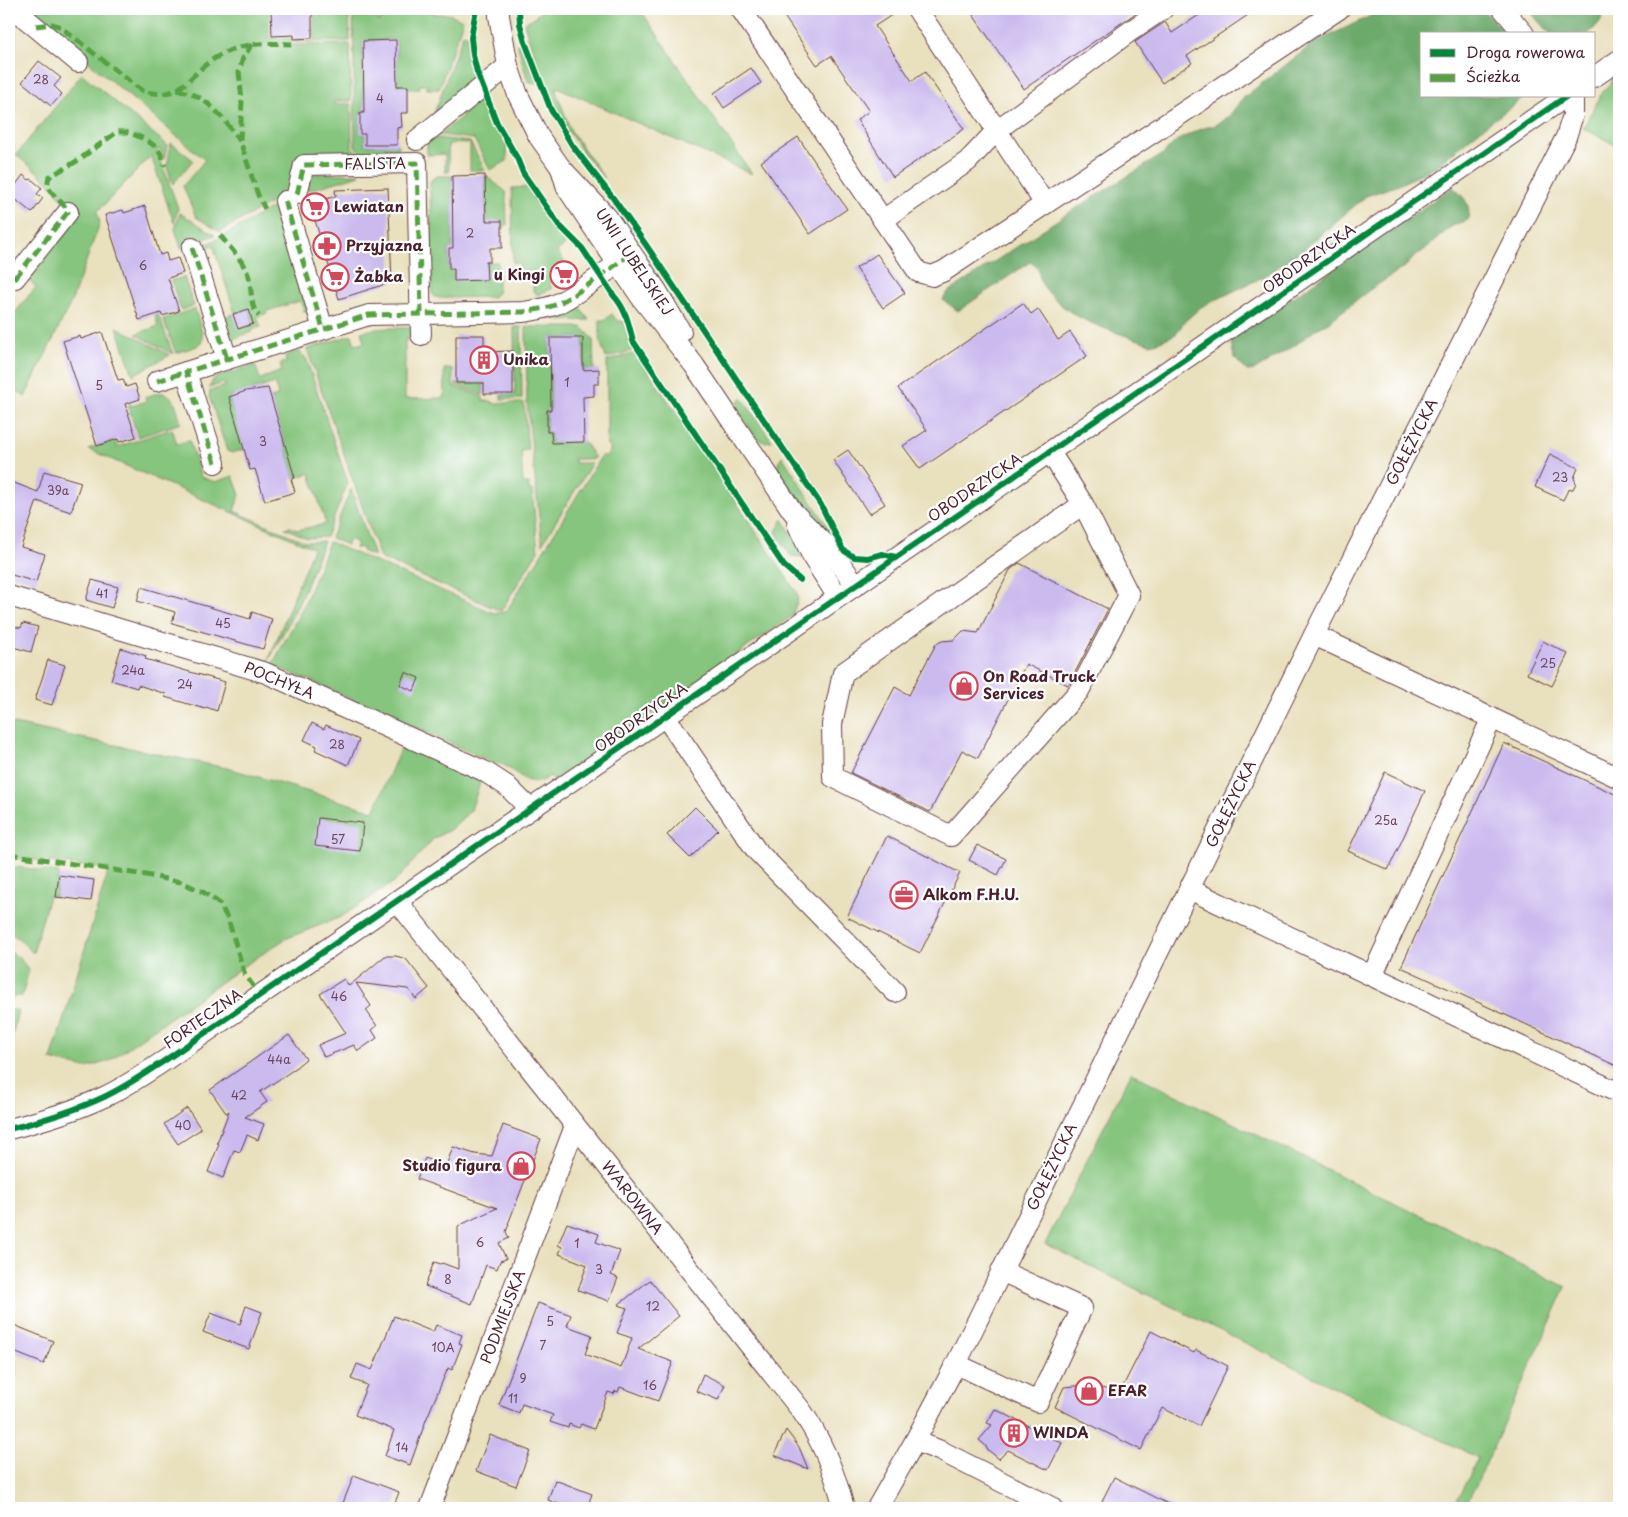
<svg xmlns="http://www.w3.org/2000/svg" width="1628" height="1517" viewBox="0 0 1628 1517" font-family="'Playpen Sans',sans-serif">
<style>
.green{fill:#85c57d;stroke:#687254}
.forest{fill:#6caa6c;stroke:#5b644c}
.building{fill:#cbbaee}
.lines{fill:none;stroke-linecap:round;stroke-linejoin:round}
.minor-casing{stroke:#623c41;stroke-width:22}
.minor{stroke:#fff;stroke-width:20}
.quiet{stroke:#56a243;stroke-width:5;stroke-dasharray:10 5;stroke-linecap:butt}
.cycleway-casing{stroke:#fff;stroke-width:9}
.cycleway{stroke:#00873e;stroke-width:6}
.labels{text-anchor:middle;stroke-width:4.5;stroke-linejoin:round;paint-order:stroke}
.number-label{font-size:12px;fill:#6a465c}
.street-label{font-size:15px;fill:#4a1f2b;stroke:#fff}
.poi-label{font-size:15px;font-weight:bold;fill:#4a1f2b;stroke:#fff;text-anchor:start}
</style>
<rect width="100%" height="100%" fill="#fff"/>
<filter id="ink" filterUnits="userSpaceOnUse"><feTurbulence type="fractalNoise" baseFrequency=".02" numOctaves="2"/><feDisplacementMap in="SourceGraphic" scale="10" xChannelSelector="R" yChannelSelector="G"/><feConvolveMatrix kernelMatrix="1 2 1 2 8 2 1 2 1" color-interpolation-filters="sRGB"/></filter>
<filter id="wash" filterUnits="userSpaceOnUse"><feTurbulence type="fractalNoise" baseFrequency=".0096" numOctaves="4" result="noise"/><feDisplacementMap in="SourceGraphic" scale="20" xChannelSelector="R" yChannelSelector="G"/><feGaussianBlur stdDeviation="1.12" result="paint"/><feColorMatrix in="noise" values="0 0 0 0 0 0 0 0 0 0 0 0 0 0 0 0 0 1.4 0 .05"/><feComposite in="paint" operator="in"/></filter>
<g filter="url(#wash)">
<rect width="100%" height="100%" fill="#e9e0bd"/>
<!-- green -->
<g class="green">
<polygon points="26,9 269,9 269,38 291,38 291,45 350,44 351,101 334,101 334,104 351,104 352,147 359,155 297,156 287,197 271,203 220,232 196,217 183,186 205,160"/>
<polygon points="333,9 349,9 350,41 294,42 294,41 314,41 314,10"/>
<polygon points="353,9 377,9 377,21 380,21 380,9 434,9 434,14 449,14 463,20 439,89 427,89 427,85 420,85 419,89 408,89 397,86 396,40 363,41 364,113 360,113 360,134 365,134 365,145 398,145 398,155 362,155 355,146"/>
<polygon points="545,9 559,9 563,15 572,9 640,9 752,174 557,87 556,91 571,131 604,178 582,151 568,131 536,60 529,40 524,23 537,16 536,15"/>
<polygon points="463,34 468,34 468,47 478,86 431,122"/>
<polygon points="520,43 537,82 534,83 528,81 517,44"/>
<path d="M 82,74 L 167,145 L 164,160 L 160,149 L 157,150 L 178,208 L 174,223 L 151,156 L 97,212 L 100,223 L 72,300 L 25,397 L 9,385 L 9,320 L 36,287 L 25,277 L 66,206 C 54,184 35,170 16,155 Z"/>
<polygon points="1619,74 1619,147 1583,128 1602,93"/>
<polygon points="481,96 507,146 507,161 490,170 474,139 434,134 443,132 463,116 460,113"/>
<polygon points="430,137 470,142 485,170 470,170 470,143 448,144 449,172 445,172 445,154 427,155 427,140"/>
<polygon points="171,143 193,160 173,184 167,167"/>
<polygon points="312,174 358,174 360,175 306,191 310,177"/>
<polygon points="485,175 506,192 507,225 505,227 497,227 486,221"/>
<polygon points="437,176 452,176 453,248 449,248 449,269 454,269 454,280 486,280 486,262 498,262 498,292 492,297 440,298 435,297 432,294 430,184 431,180"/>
<polygon points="529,187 554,225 569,240 564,246 557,251 567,266 555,274 557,278 549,284 552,288 538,295 533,291 533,271 513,271 513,269 520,268 519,263 513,263 512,188"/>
<polygon points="275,206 308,311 304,312 300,301 267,311 267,313 257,317 261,327 252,330 252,332 229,340 222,318 233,314 239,329 253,324 249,309 235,313 213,245 200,249 200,247 221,237"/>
<polygon points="180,213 215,235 181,248 175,229"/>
<polygon points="184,277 194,306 181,310 171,280 173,279 174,280"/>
<polygon points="576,302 589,320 560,321 556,315"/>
<polygon points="195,309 202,333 202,341 197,346 176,353 163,319"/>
<polygon points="158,314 173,354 136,334 158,326 155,315"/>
<polygon points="612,314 617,321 623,321 627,336 634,350 606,358 600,341 600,320 604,320"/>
<polygon points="117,327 170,355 133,375"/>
<polygon points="514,327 521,327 522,399 501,399 501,395 515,394"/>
<polygon points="526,327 582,327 593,339 594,370 583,370 583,338 550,338 551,410 547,411 547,432 551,432 552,443 584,442 595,458 594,459 574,459 575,463 592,463 542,544 527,403"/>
<path d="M 414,328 L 414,335 L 410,335 L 405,342 L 405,399 L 445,398 L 444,369 L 453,369 L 453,386 L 483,397 L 483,401 L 492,401 L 492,403 L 524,403 L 528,450 L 521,451 L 523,484 L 529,484 L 529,490 L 532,490 L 538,551 L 501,611 L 380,558 L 307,349 L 352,335 L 355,345 L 364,343 L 361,332 C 379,327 396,328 414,328 Z"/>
<polygon points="299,351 306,358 348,483 326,537 307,538 285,528 290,527 297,530 326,524 310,473 295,478 271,398 278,396 275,383 229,397 233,411 237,410 245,449 232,453 227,451 209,396 210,391 225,386 223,383 209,388 213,380 217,377 255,365 260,379 282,371 280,364 286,362 285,356"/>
<polygon points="636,353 797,593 798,599 792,616 554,781 550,776 541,781 533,782 526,780 504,765 494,763 325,687 272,665 304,605 329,542 494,613 506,612 602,455 606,457 611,449 607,446 607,361"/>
<polygon points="474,368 484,383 483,383 483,395 456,385 456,383 474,383"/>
<path d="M 158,393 C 175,391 177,410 181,423 L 138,437 L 128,405 L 131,404 L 132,406 L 146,401 L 145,397 Z"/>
<polygon points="742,398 772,441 764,442 756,438 737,410 738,401"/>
<polygon points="172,429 177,444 189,440 201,477 215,482 233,476 240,495 234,511 306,542 324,541 299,603 268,662 313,548 88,449 115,440 117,447"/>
<polygon points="782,456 828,527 831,535 830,539 810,515 778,470 778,463"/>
<polygon points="351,489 374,556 362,551 363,549 357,547 356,549 355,548 357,543 349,539 347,545 331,538"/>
<polygon points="783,519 804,556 803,557 791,556 776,532"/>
<polygon points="9,723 231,769 374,811 402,745 481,780 471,810 451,829 433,839 397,880 341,917 285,939 238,970 109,1061 86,1068 51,1060 109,869 9,857"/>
<polygon points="9,866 59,873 55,897 49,896 33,953 18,938 9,932"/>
<polygon points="9,950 20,959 29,970 22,996 9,996"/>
<polygon points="9,1010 18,1010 9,1050"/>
<polygon points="1131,1073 1566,1287 1478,1481 1464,1508 1453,1508 1478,1458 1045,1244"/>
</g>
<!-- forest -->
<g class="forest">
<path d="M 1385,9 L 1392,9 L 1399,12 L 1404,9 L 1482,9 L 1503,30 L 1504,34 L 1422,34 L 1422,96 L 1526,96 L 1481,129 L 1437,166 L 1398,185 L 1366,196 L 1303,250 L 1265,276 L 1201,307 L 1184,322 L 1176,334 L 1158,342 L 1150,344 C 1120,333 1085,325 1061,305 C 1054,299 1047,291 1042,284 C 1036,275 1044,270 1030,262 L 958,311 L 943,300 L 947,293 L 1065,215 L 1162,155 L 1176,141 L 1200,129 L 1216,125 L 1229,116 L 1243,98 L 1314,43 Z"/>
<polygon points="1528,9 1607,9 1598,25 1588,34 1551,34 1545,29"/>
<path d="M 1453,187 C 1465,198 1471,204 1468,220 L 1452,226 L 1423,251 L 1414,257 L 1406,266 L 1368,291 L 1325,325 L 1316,329 L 1297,344 L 1255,370 L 1247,371 L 1234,358 L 1231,340 Z"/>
</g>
<g id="blocks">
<!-- building -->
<g class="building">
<polygon points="271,9 312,9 312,38 294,39 294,35 272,36"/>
<polygon points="779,9 901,9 875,26 912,81 925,72 964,129 893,177 857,120 869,111 831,56 817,65"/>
<polygon points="969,9 1142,9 1024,89"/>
<polygon points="1208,9 1257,9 1187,56 1192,63 1162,83 1135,42 1165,22 1172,33"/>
<polygon points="396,40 397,86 408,86 408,113 401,113 402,127 397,128 397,145 365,145 365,134 360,134 360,113 364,113 363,41"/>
<polygon points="39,61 61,78 54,86 62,94 51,106 22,82"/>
<polygon points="751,68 761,83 724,108 714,93"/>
<polygon points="798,137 847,209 810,234 761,162"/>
<polygon points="23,175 29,180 31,179 42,188 37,194 43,198 32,213 9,194"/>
<polygon points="485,175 486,221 502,221 502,248 490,248 490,262 486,262 487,280 454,281 454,269 449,269 449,248 453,248 452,176"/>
<polygon points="388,188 392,282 339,299 310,204 336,196 335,190"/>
<polygon points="145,206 160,255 166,253 168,261 178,258 183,273 168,278 179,311 162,316 161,313 139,320 105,215 123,210 124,213"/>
<polygon points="877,254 905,293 883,308 856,268"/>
<polygon points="1023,303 1031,314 1038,309 1058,340 1070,332 1087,356 920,469 903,446 927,430 898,388"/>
<polygon points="249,309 253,324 238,329 233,314"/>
<polygon points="102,332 118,380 123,379 126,387 135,384 140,399 125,404 136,437 119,442 118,439 97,446 63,341 80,336 81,339"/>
<polygon points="456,335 484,335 484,352 513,351 513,394 484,394 484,383 456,383"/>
<polygon points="550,338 583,338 583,370 599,369 599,384 594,384 594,396 583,397 584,442 552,443 551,432 547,432 547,410 551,410"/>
<polygon points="268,388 295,478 291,479 295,492 265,501 255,469 250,470 229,397 246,391"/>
<polygon points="848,450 885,504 869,514 833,460"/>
<polygon points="1550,454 1578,468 1574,478 1576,483 1573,489 1568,490 1563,500 1535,487"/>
<polygon points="44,471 81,482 71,512 37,501 21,547 45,554 36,582 12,575 11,577 9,576 9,524 13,510 9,508 9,481 38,492"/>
<polygon points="1019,563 1108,609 1069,684 1068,685 1026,664 978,758 962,750 930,812 851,773 895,687 909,695 936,644 942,641 954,640 963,631 978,633 1010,570"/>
<polygon points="92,580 118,587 112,608 86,600"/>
<polygon points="141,587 250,619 252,612 272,619 263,649 172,623 175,612 137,601"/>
<polygon points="23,623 38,627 31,652 9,646 9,625 21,628"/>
<polygon points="1543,641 1568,654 1552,686 1527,674"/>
<polygon points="121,648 146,656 145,659 225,682 217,711 206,707 205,709 165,697 166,694 138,685 137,688 111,680"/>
<polygon points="48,660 65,665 52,705 35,700"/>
<polygon points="405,672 419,678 414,691 400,685"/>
<polygon points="312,723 324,729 326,725 359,740 348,765 315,750 317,746 304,740"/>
<polygon points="1504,743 1619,796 1619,1067 1401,967"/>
<polygon points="1385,772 1425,791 1388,870 1348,851"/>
<polygon points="695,807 718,830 690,858 667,835"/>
<polygon points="318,818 363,823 360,851 315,846"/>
<polygon points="887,836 960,873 920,953 847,917"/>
<polygon points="977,845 1006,859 998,875 969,860"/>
<polygon points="59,875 94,880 91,901 56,897"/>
<polygon points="385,956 396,956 406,959 429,988 416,999 408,989 356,983 371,1006 366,1010 377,1026 372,1030 377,1038 358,1051 354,1045 324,1057 318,1045 346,1033 320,994 344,979 349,986"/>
<polygon points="289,1035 306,1059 296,1067 296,1068 260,1092 267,1102 245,1117 264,1124 258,1140 247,1135 240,1152 234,1150 223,1178 208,1172 219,1144 217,1143 229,1111 226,1113 210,1090"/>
<polygon points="187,1108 201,1129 178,1144 164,1124"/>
<polygon points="503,1125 541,1139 508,1224 509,1224 506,1232 509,1238 499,1243 506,1259 500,1261 497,1269 486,1265 472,1304 425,1286 434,1262 441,1264 442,1263 458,1269 458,1226 497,1208 417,1179 425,1158 446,1166 453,1147 475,1154 492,1156"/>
<polygon points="567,1223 599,1234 596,1242 620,1251 611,1275 618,1278 609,1301 578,1290 587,1265 559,1254 562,1247 558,1245"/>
<polygon points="650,1280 679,1316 638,1349 673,1362 658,1401 620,1387 618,1392 615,1391 614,1394 608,1392 594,1429 581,1424 579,1428 569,1424 568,1428 550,1422 553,1415 522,1404 519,1413 499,1405 538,1303 571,1315 567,1326 592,1335 585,1354 621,1368 632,1338 617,1333 627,1308 618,1305"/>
<polygon points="246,1306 262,1312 249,1349 203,1332 211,1313 240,1324"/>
<polygon points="394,1316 433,1332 436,1325 462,1335 459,1343 462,1344 452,1370 448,1368 426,1420 410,1465 385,1456 394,1430 355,1415 367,1385 351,1379 357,1364 372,1370"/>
<polygon points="9,1323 53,1341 44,1364 9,1350"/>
<polygon points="1151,1331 1194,1353 1196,1350 1228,1366 1199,1426 1162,1408 1141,1450 1055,1407 1064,1387 1086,1385 1120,1392"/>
<polygon points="703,1374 725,1385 718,1400 696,1391"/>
<polygon points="995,1409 1062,1443 1048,1470 1008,1450 999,1459 987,1449 985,1445 979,1440 992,1425 987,1423"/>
<polygon points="786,1430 799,1447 808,1469 774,1455"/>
<polygon points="490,1435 530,1451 516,1486 476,1471"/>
<polygon points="354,1475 399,1492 393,1508 341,1508"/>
<polygon points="1114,1477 1176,1508 1116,1508 1102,1501"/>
<polygon points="555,1480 592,1494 587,1508 569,1508 548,1500"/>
</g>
</g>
</g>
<g filter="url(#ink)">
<use href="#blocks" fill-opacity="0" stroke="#623c41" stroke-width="1"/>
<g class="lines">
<!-- minor casing -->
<g class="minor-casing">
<g id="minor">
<polyline points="14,9 78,62"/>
<polyline points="499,9 499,16 508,66 518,95 539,137 561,168 607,217 657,291 681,332"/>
<polyline points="741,9 918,272 932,276 944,271 1339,9"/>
<polyline points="917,9 1045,204"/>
<polyline points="1503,9 1524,34"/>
<polyline points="1594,77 1619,60"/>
<polyline points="417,140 508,66"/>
<polyline points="561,168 567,188 599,236 643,300 694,365 793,512 828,547 856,585"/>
<polyline points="297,194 304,165 417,163 421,335"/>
<polyline points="285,201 323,329"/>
<polyline points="883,220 968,161 997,130 1129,32 1163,9"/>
<polyline points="192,248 227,359"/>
<polyline points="15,278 68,212"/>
<polyline points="157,381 186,372"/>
<polyline points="1050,452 1083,504 843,673 832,724 833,777 951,836 1079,691 1129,595 1083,504"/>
<path d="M 215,463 L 186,372 L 369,315 L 523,312 C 534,310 546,309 557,304 C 581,292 603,274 625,258"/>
<polyline points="797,523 813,558 838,597"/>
<polyline points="9,596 266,673 484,771 507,786 530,809"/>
<polyline points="1314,635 1619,778"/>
<polyline points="665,716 756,850 895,992"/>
<polyline points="1189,889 1372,976 1492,718"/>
<path d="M 397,901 L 801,1410 C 822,1440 835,1473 844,1508"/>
<polyline points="1372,976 1619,1093"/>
<path d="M 9,1129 C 41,1121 74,1111 104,1097 C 126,1087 147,1072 167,1059 L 1567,96"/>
<polyline points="956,1364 1038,1402 1082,1308 1001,1271"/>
<polyline points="915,1441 941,1451 1053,1508"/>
<polyline points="430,1508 575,1126"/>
<polyline points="877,1508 915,1441 956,1364 1314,635 1566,137 1573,115 1573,96"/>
</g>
</g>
<!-- minor -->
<use href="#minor" class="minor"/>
<!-- quiet -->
<g class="quiet">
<path d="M 36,26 L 52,24 L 59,26 L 141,90 C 182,104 188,73 217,57 C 242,42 265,43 292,44"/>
<polyline points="252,44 243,58 239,71 242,101 240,141 258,195 265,209"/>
<path d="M 177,90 C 208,95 222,117 240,141"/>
<polyline points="297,194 304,165 417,163 421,313"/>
<polyline points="285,201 323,329"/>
<path d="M 220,235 C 230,249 247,263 250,282 C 252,294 250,307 259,316"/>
<polyline points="192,248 227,359"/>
<polyline points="9,273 15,278 9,286"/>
<path d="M 15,278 L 68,212 C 63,199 43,193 49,177 L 77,161 L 117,132 C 128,130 153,141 159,151 C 162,155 163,161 165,166"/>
<polyline points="157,381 186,372"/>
<path d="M 215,463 L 186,372 L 369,315 L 523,312 C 534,310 546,309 557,304 C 581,292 603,274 625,258"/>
<polyline points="9,854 146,875 181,882 203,892 219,903 228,919 245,975 260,995"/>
</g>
<!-- cycleway casing -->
<g class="cycleway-casing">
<g id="cycleway">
<path d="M 476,9 L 471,38 L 473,55 L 477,72 L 497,123 L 517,158 L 523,173 L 559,225 L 582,248 L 614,296 C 626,309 629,325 633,341 L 784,566 L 800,580"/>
<polyline points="519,9 520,24 525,42 551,110 572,145 613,198 646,245 821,505 843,550 854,557 868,558 882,554 896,557"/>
<path d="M 9,1129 C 41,1121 74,1111 104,1097 C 126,1087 147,1072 167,1059 L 1567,96"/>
</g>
</g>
<!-- cycleway -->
<use href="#cycleway" class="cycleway"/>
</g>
</g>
<!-- icons -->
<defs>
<g id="supermarket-ring" transform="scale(1.4375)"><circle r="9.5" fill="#fff" stroke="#d1495b" stroke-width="1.5"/><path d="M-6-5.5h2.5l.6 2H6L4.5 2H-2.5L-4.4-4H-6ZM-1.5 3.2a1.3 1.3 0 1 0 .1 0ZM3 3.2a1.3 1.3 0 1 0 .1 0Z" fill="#d1495b"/></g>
<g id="pharmacy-ring" transform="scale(1.4375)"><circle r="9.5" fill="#fff" stroke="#d1495b" stroke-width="1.5"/><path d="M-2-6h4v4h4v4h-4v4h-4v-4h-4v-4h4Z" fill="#d1495b"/></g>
<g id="building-ring" transform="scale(1.4375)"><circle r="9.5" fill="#fff" stroke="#d1495b" stroke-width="1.5"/><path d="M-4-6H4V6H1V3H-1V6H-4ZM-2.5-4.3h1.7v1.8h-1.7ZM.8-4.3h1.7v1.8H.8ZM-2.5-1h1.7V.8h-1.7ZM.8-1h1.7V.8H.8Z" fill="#d1495b"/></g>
<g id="shop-ring" transform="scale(1.4375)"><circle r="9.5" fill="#fff" stroke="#d1495b" stroke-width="1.5"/><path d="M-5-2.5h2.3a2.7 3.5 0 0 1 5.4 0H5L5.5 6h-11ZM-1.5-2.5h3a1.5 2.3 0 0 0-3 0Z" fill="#d1495b"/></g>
<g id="office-ring" transform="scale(1.4375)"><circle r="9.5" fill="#fff" stroke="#d1495b" stroke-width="1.5"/><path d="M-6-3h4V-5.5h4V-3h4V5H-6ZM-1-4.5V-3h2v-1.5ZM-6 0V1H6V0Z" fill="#d1495b"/></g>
</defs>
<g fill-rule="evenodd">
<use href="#supermarket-ring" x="315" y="207"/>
<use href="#pharmacy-ring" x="327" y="246"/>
<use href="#supermarket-ring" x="564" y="275"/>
<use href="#supermarket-ring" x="335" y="277"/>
<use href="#building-ring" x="484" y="360"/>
<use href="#shop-ring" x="964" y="686"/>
<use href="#office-ring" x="904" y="895"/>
<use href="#shop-ring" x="521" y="1166"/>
<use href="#shop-ring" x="1089" y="1391"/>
<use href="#building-ring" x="1014" y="1433"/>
</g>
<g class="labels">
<!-- number labels -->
<g class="number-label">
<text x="41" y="84">28</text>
<text x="380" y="103">4</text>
<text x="470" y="238">2</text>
<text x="143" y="270">6</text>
<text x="567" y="387">1</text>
<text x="99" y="390">5</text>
<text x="263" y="446">3</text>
<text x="1560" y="482">23</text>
<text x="58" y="495">39a</text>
<text x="102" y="598">41</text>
<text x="223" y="628">45</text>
<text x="1548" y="668">25</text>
<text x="133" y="675">24a</text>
<text x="185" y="689">24</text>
<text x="337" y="749">28</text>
<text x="1386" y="825">25a</text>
<text x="338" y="844">57</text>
<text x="339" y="1001">46</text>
<text x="279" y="1064">44a</text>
<text x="239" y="1100">42</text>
<text x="183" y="1130">40</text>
<text x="480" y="1247">6</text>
<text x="577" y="1248">1</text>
<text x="599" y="1274">3</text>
<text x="448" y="1284">8</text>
<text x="653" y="1311">12</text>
<text x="550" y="1326">5</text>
<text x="543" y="1350">7</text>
<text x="443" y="1352">10A</text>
<text x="523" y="1383">9</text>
<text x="650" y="1390">16</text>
<text x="513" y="1403">11</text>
<text x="402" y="1452">14</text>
</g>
<!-- street labels -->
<g class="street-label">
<text transform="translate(375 164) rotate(-1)" y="5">FALISTA</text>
<text transform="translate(1309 259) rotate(-35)" y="5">OBODRZYCKA</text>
<text transform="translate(634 262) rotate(56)" y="5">UNII LUBELSKIEJ</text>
<text transform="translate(1412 442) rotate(-63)" y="5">GOŁĘŻYCKA</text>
<text transform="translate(975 488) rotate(-34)" y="5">OBODRZYCKA</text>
<text transform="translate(279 681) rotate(22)" y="5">POCHYŁA</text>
<text transform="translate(641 718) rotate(-35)" y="5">OBODRZYCKA</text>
<text transform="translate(1231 804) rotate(-64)" y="5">GOŁĘŻYCKA</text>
<text transform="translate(203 1019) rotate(-35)" y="5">FORTECZNA</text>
<text transform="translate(1052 1167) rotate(-64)" y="5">GOŁĘŻYCKA</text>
<text transform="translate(632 1198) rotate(52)" y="5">WAROWNA</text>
<text transform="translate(503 1317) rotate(-69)" y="5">PODMIEJSKA</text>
</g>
<!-- poi labels -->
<g class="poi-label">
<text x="334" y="212">Lewiatan</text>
<text x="346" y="251">Przyjazna</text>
<text x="545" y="280" text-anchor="end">u Kingi</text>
<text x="354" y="282">Żabka</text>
<text x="503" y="365">Unika</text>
<text x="983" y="682">On Road Truck<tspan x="983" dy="17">Services</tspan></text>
<text x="923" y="900">Alkom F.H.U.</text>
<text x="502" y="1171" text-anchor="end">Studio figura</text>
<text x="1108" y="1396">EFAR</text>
<text x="1033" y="1438">WINDA</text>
</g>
</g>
<!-- margin -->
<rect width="1628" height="1517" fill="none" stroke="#fff" stroke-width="30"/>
<!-- legend -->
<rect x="1420" y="32" width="175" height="65" fill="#ffffff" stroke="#b7a5aa"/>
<rect x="1430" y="49" width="25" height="8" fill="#00873e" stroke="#b7a5aa"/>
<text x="1466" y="58" font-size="15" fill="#4a1f2b">Droga rowerowa</text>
<rect x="1430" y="74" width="25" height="8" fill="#56a243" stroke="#b7a5aa"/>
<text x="1466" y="82" font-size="15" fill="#4a1f2b">Ścieżka</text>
</svg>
